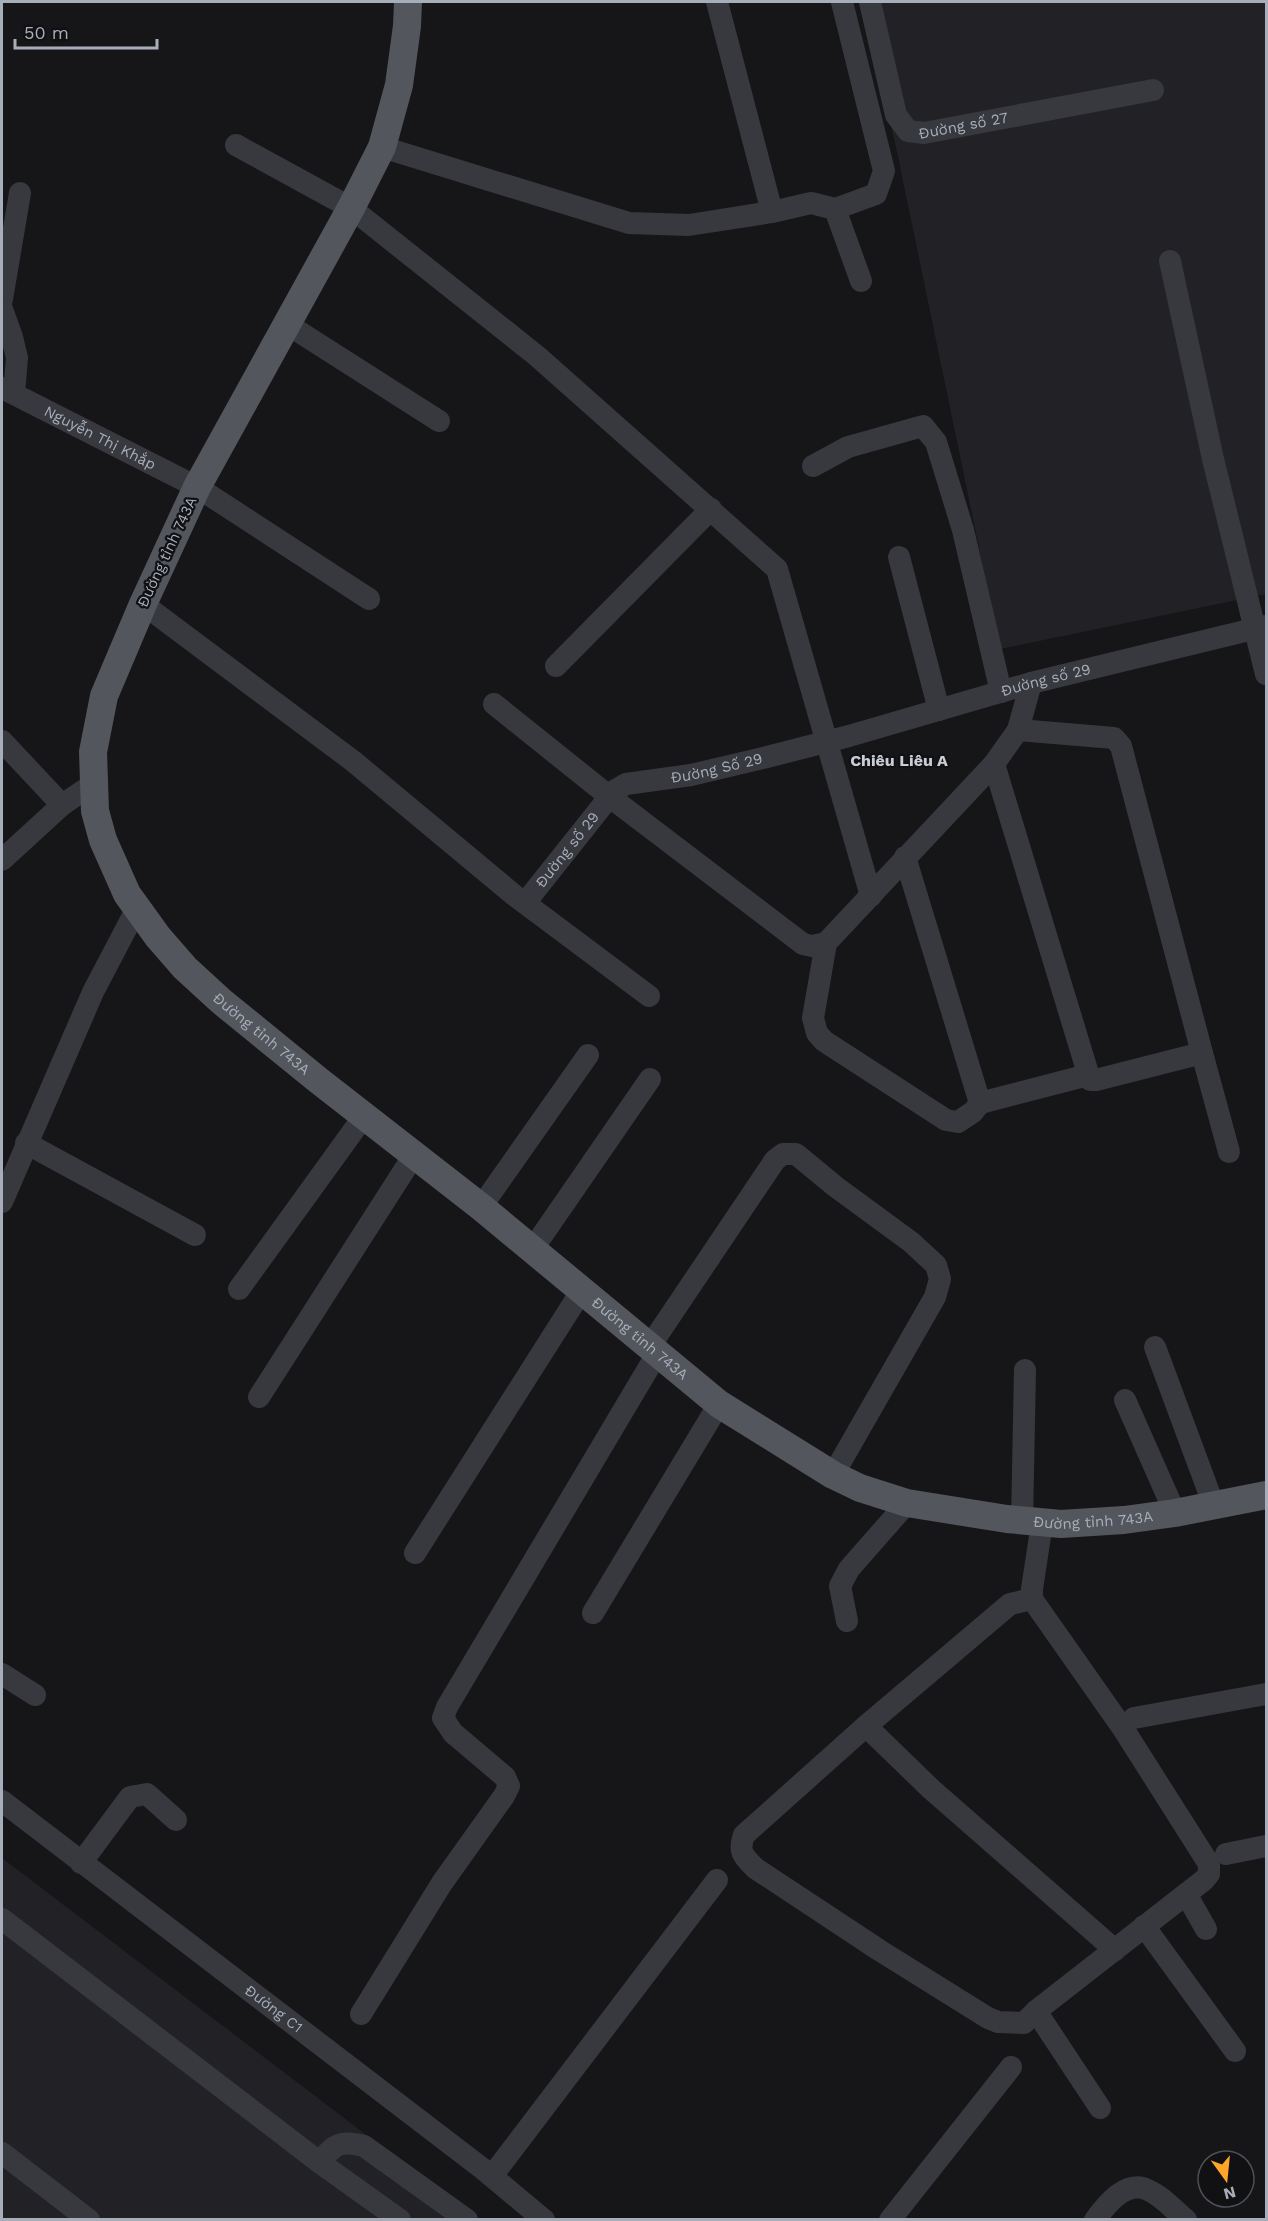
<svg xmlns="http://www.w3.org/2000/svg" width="1268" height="2221" viewBox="0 0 1268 2221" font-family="'Work Sans',sans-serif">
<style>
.built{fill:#222226}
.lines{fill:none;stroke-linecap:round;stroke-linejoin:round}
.minor{stroke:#37393e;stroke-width:22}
.major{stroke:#53565d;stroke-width:28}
.labels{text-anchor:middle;stroke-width:4.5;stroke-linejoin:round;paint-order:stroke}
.street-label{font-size:15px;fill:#a7aeba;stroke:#111114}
.neighbourhood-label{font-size:16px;font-weight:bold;fill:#c9cdd5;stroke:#111114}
</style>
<rect width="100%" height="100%" fill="#161619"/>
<!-- built -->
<g class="built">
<polygon points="862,2 1266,2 1266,594 1000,649 896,147"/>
<polygon points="2,1858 477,2219 2,2219"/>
</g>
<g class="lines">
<!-- minor -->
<g class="minor">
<polyline points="717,2 772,212"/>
<path id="s1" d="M 870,2 L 896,115 L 908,131 L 924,133 L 1153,90"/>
<polyline points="236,145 351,208 537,356 777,569 871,896"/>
<polyline points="382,147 629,223 689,225 772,212 811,203 835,209 861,281"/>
<polyline points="835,209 876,194 884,171 842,2"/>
<polyline points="1170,261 1213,459 1266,674"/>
<polyline points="2,299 20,193"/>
<polyline points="2,309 12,337 17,358 14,393"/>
<polyline points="287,324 439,421"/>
<path id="s2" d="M 2,388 L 197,487 L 369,599"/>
<polyline points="813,466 848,447 923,426 936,442 963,530 1001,692"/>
<polyline points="899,557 939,710"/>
<polyline points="143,604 353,761 514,895 649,996"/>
<polyline points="556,666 711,509"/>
<polyline points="494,704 610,797 803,944 812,946 826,943"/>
<polyline points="2,741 62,805"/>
<polyline points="994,764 1090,1080 1096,1080 1202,1053 1121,746 1114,738 1018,730"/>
<polyline points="905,857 980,1103 973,1112 958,1122 946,1120 824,1041 817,1033 813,1018 826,943 994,764 1018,730 1031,683"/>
<polyline points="2,860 62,805 93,784"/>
<path id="s3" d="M 525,903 L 614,791 L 626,784 L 691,775 L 767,757 L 849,736 L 1031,683 L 1266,626"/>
<polyline points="1202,1053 1229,1152"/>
<polyline points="980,1103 1088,1075"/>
<polyline points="26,1143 195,1235"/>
<polyline points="2,1202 93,992 136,910"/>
<polyline points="481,1207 588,1055"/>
<polyline points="532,1250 650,1079"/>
<polyline points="239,1289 364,1116"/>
<polyline points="650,1346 775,1160 783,1154 796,1154 836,1187 911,1242 936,1265 940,1279 935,1297 833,1475"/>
<polyline points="1155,1347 1214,1506"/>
<polyline points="259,1397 414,1155"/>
<polyline points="1125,1400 1175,1513"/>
<polyline points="1022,1521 1025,1370"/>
<polyline points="415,1553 582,1290"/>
<path d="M 1032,1599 L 1010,1604 L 866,1726 L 744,1835 C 738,1852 743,1856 755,1868 L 879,1950 L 988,2018 L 998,2022 L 1024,2023 L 1036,2011 L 1204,1880 L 1209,1874 L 1209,1864 L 1124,1730 L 1032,1599 L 1032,1589 L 1042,1523"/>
<polyline points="593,1613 719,1404"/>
<polyline points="847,1621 840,1586 849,1569 907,1503"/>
<polyline points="2,1674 35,1695"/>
<polyline points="1134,1718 1266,1694"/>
<polyline points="866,1726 931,1789 1115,1950"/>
<path id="s4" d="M 2,1801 L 483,2169 L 544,2220"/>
<polyline points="1226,1854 1266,1846"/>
<polyline points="81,1863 130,1797 147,1794 176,1820"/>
<polyline points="1186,1894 1206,1929"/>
<polyline points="2,1919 319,2162 400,2220"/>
<polyline points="1144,1926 1235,2051"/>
<polyline points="1036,2011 1100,2108"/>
<polyline points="361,2014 442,1883 504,1796 509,1786 505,1777 453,1733 443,1718 447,1707 658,1352"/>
<polyline points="2,2153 89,2220"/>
<path d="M 319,2162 C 336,2144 339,2140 364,2146 L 467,2220"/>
<polyline points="492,2176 717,1880"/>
<polyline points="890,2220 1011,2067"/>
<path d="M 1095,2220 C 1106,2205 1126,2179 1148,2190 C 1162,2196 1174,2210 1186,2220"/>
</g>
<!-- major -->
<path class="major" id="s5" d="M 408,2 L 407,26 L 399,85 L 382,147 L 351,208 L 197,487 L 143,604 L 104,696 L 93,752 L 95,811 L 103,840 L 127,894 L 158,937 L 185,968 L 221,1001 L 318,1080 L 481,1207 L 719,1404 L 833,1475 L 860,1488 L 907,1503 L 1007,1519 L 1061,1524 L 1124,1520 L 1175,1513 L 1266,1495"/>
</g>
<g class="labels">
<!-- street labels -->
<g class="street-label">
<text dy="5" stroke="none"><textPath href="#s1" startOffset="192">Đường số 27</textPath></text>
<text dy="5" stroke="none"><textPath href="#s2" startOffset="110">Nguyễn Thị Khắp</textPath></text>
<text transform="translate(167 552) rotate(-65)" y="5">Đường tỉnh 743A</text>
<text dy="5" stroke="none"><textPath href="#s3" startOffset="590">Đường số 29</textPath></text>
<text dy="5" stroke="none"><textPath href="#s3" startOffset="249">Đường Số 29</textPath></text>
<text dy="5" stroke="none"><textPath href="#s3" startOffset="68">Đường số 29</textPath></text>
<text dy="5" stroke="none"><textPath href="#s5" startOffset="1164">Đường tỉnh 743A</textPath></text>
<text dy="5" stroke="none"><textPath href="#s5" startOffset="1650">Đường tỉnh 743A</textPath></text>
<text dy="5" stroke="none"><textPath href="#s5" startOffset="2154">Đường tỉnh 743A</textPath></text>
<text dy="5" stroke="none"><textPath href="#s4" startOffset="342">Đường C1</textPath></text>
</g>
<!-- neighbourhood labels -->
<g class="neighbourhood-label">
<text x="899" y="766">Chiêu Liêu A</text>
</g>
</g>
<!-- border -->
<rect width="1268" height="2221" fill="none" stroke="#a7aeba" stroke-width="6"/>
<!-- north arrow -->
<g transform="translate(1226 2179) rotate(165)"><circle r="28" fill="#111114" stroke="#4d5056" stroke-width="1.5"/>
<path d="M0-4.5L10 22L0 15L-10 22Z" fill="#ffa628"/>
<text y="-9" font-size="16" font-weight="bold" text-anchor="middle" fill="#a7aeba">N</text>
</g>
<!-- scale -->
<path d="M15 39v9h142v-9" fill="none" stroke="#a7aeba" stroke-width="3"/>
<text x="24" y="39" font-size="18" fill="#a7aeba" stroke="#111114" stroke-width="4.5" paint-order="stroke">50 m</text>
</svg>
